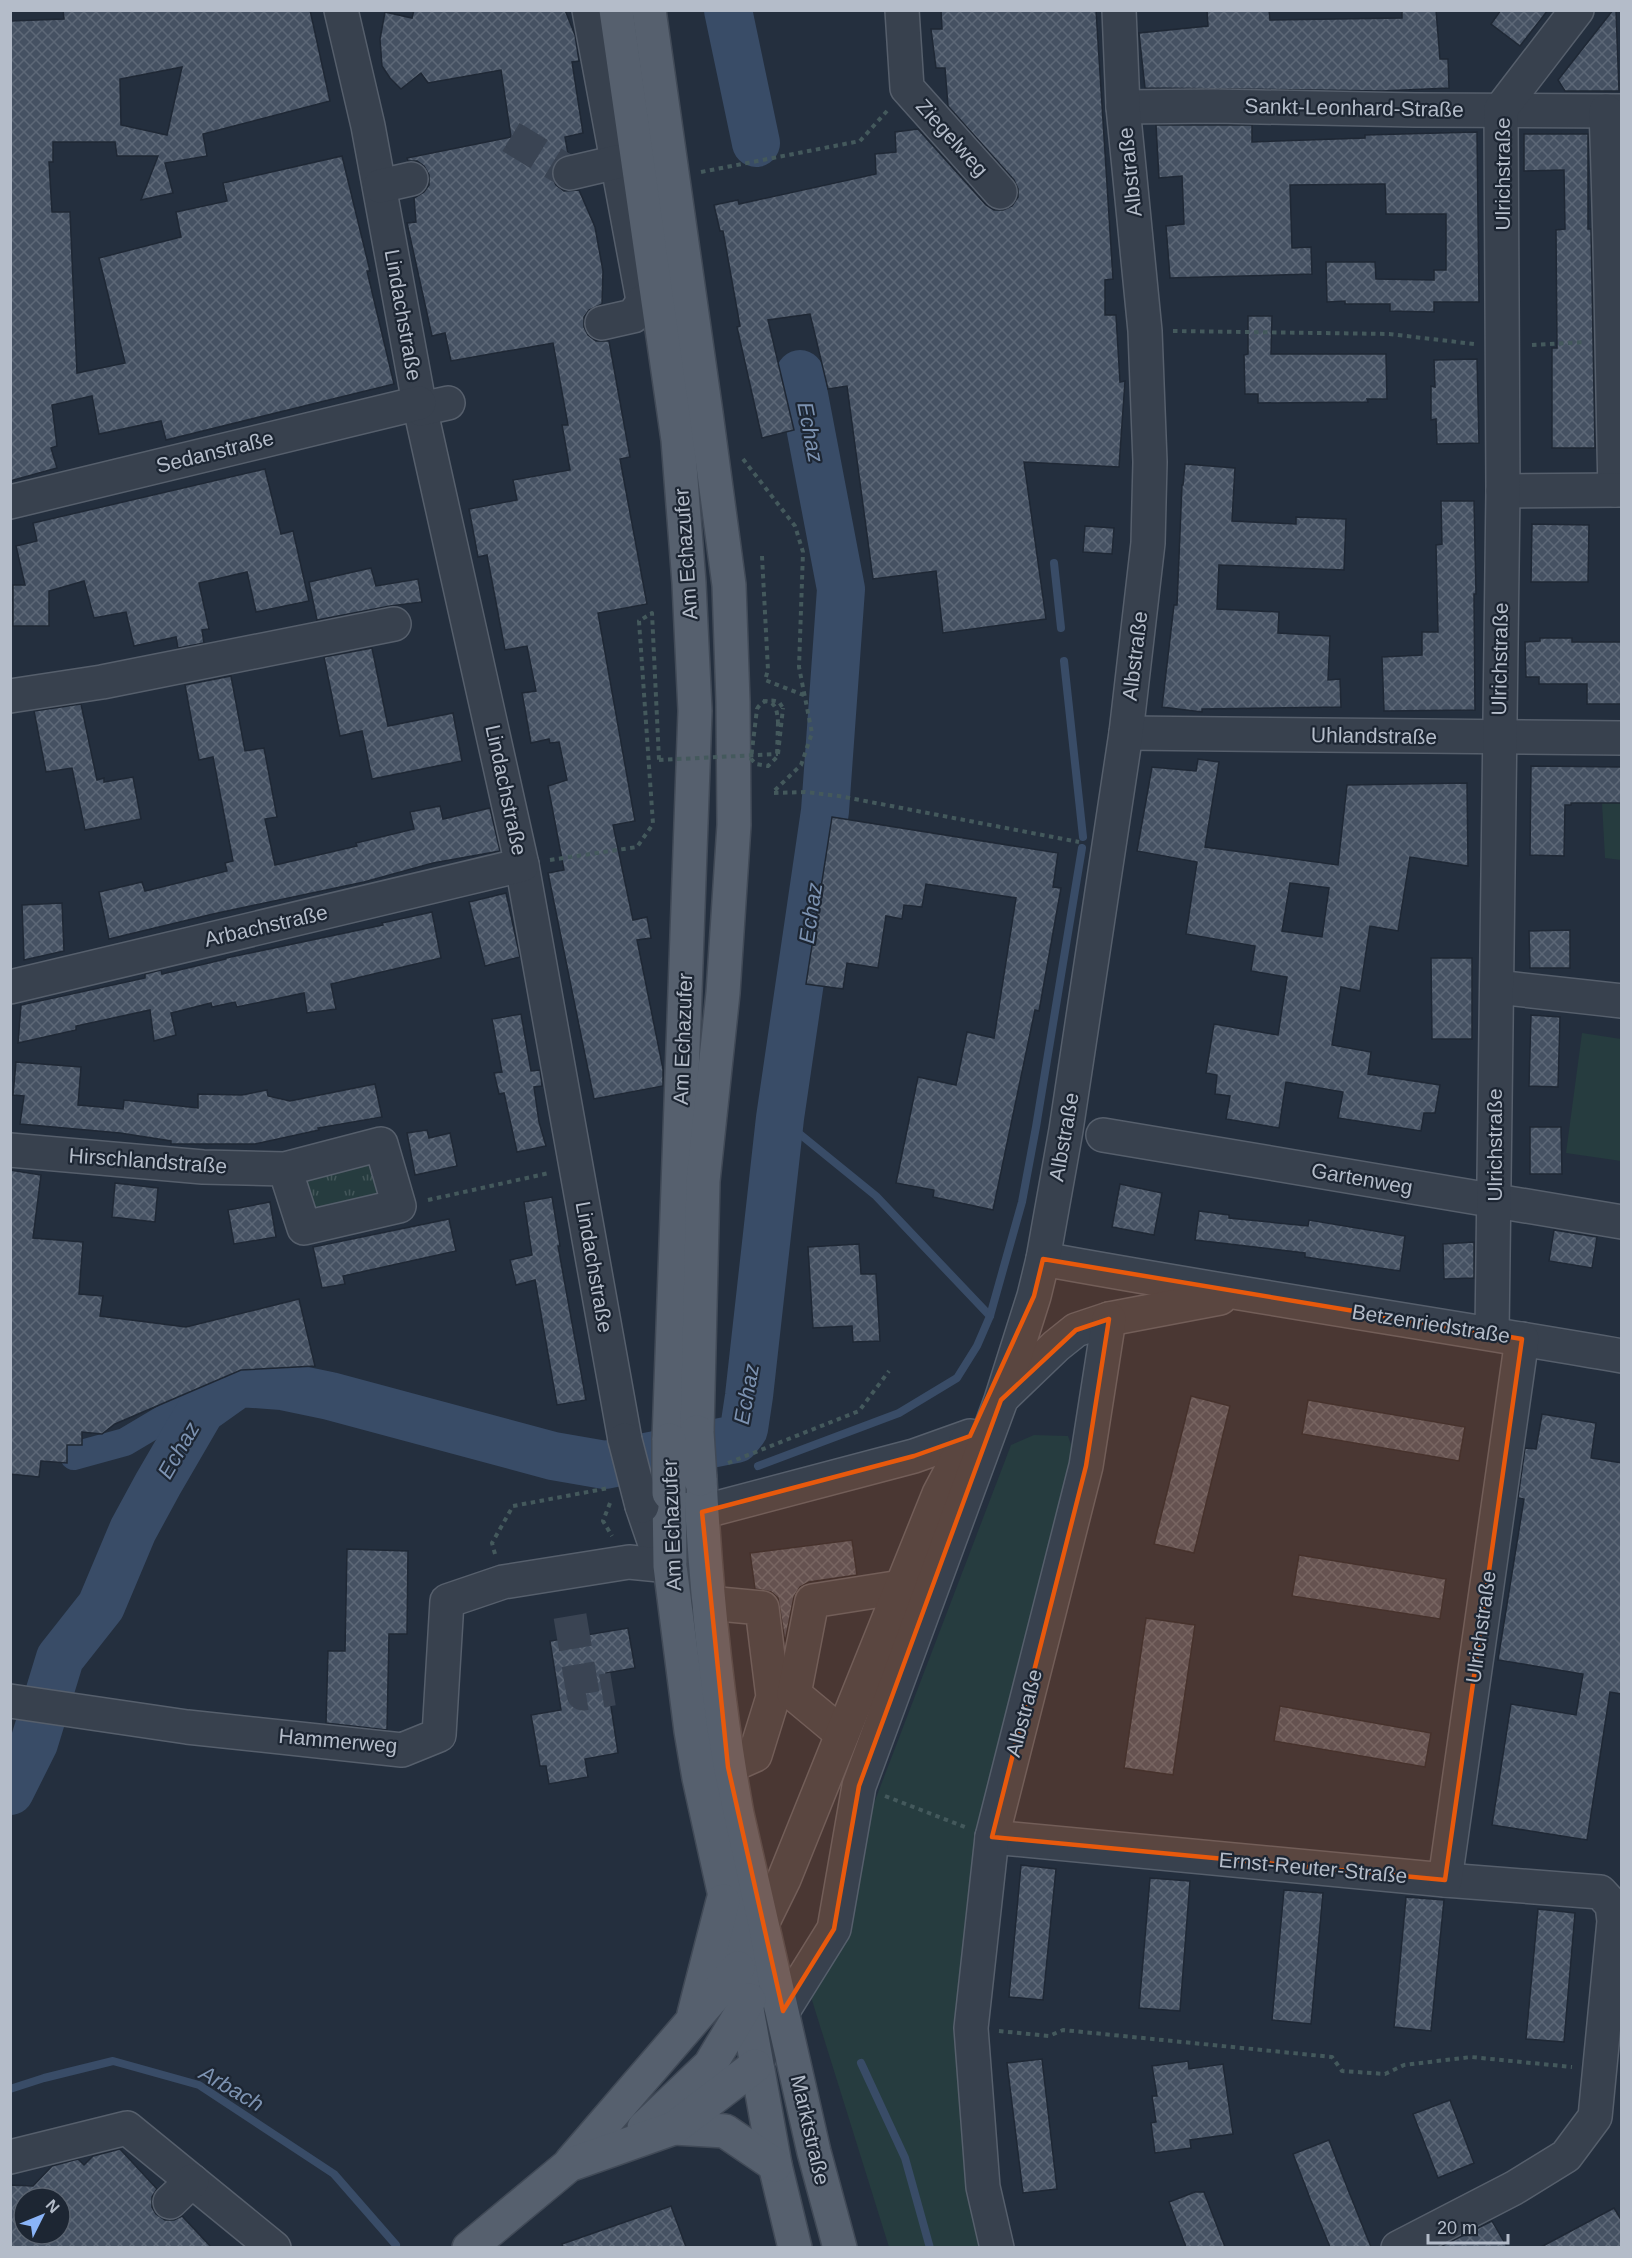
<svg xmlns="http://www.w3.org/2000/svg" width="1632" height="2258" viewBox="0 0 1632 2258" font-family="Arial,sans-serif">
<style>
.green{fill:#263c3f}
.park{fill:url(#park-tufts)}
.water{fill:#394c67}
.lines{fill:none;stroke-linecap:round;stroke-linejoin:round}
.stream{stroke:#394c67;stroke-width:8}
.canal{stroke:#394c67;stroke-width:28}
.river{stroke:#394c67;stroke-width:48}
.building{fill:url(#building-cross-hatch);stroke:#1f2835;stroke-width:1.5;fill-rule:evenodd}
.minor-tunnel{stroke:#3a4453;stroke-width:33;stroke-dasharray:33 16;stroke-linecap:butt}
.minor-casing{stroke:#565f6c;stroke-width:36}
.major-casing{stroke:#414a57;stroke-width:36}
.path{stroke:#44595c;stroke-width:4;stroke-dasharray:4.5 4.5;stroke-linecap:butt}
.minor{stroke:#38414e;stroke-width:33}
.major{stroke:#56606e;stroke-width:33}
.minor-bridge-casing{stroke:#565f6c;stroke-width:36;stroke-linecap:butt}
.major-bridge-casing{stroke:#414a57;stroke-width:36;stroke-linecap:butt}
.path-bridge{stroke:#44595c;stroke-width:4;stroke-dasharray:4.5 4.5;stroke-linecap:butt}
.minor-bridge{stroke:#38414e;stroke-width:33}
.major-bridge{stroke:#56606e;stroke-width:33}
.marked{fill:#e8590c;fill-opacity:0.2;stroke:#e8590c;stroke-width:4.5;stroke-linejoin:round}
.labels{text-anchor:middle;stroke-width:4.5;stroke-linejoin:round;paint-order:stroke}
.street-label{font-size:21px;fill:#b4bcc9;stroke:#1d2633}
.water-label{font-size:22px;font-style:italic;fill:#7c92b1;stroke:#1d2633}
</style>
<defs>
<pattern id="park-tufts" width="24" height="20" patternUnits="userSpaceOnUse" patternTransform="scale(1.5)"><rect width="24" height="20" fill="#263c3f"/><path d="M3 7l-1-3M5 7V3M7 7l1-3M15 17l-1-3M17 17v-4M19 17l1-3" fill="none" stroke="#435659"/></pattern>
<pattern id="building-cross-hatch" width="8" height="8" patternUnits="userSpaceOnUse" patternTransform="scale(1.5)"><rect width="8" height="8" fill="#455162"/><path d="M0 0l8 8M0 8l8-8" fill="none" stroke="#5d6877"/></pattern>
</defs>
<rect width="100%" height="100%" fill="#242f3e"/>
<!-- green -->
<g class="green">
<polygon points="1602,803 1621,803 1621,860 1605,858"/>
<polygon points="1582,1033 1621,1039 1621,1161 1566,1153"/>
<polygon points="1034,1435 1068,1436 1077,1462 981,1836 995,2247 889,2247 806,1981 1011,1445"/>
</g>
<!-- park -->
<polygon class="park" points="374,1156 386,1199 309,1218 297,1175"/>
<!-- water -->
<path class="water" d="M 588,1454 L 606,1456 L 606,1472 C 588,1466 569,1464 553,1456 Z"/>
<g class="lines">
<!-- stream -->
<g class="stream">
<polyline points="1054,563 1061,628"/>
<polyline points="1064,661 1083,837"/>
<polyline points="780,1118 876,1196 990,1316"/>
<polyline points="758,1466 899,1413 957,1378 977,1346 990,1316 1022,1202 1036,1127 1082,848"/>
<polyline points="861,2063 905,2158 930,2248"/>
<polyline points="10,2089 44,2078 113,2061 199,2085 334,2174 396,2245"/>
</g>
<!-- canal -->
<polyline class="canal" points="74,1456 125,1442 194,1401 239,1383"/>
<!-- river -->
<g class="river">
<polyline points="728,10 756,143"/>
<polyline points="10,1791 34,1743 60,1658 101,1606 133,1530 158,1484 201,1410 239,1383 282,1386 330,1396 553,1456 605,1465 736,1439 744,1429 749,1396 780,1118 825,811 841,589 800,374"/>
</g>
</g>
<!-- building -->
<g class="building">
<path d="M 63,10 L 310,10 L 330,101 L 203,134 L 207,156 L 165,163 L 173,193 L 141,200 L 158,156 L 117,156 L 115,142 L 53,142 L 53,162 L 49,162 L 52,212 L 70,212 L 77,373 L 125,363 L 99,258 L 181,237 L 176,212 L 227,201 L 223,183 L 342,156 L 370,271 L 367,271 L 394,384 L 166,440 L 161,421 L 99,434 L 92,396 L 52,405 L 57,446 L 51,448 L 57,468 L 10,481 L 10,21 L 64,19 ZM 182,67 L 167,135 L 121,125 L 120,79 Z"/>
<polygon points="414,10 565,10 575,35 579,61 572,62 583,133 565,137 568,154 557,160 552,168 552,177 556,185 564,191 579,190 595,227 603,271 602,304 589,310 584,317 584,327 588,335 596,341 609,341 630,457 620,459 647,604 598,613 635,821 613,825 633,920 647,917 651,938 637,940 663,1069 663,1086 594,1099 548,873 564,870 548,786 567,780 559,742 550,743 549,739 531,743 522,693 536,691 527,646 505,650 487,555 478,557 469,509 517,500 513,480 570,470 562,425 568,425 553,343 451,361 445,333 432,336 407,223 416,222 414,198 424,192 429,185 429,175 424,166 417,161 408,161 407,158 511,137 501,70 428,83 421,73 401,89 390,78 382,66 380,39 385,12 412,18"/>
<polygon points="941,10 1096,10 1113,279 1105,280 1105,315 1116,315 1120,382 1125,381 1119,467 1024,462 1046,619 943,633 936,571 873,579 847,386 828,389 810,314 768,320 794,430 762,438 737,327 740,326 723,231 720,231 714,205 738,200 739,204 876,174 875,154 896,152 895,132 918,129 986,205 994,210 1003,210 1012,206 1018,197 1018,189 1014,180 948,106 945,68 936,68 931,29 942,29"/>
<polygon points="1207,10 1269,10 1270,20 1402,18 1402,10 1436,10 1440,59 1448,59 1449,88 1382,91 1145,88 1139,33 1208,26"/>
<polygon points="1501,10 1548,10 1520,46 1491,24"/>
<polygon points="1613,10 1616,10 1619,91 1565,91 1558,80"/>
<polygon points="1156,125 1252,125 1252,142 1365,138 1365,135 1477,132 1479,302 1434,302 1434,312 1390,311 1390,304 1345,304 1345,301 1327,302 1326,262 1375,262 1376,279 1434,280 1434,270 1446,270 1446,214 1386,214 1385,184 1290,185 1292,248 1311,247 1312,274 1170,278 1166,226 1184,224 1182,176 1159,178"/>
<polygon points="1524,134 1588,134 1588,229 1591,229 1595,448 1552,448 1552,348 1557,348 1556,230 1565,229 1564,170 1524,171"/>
<polygon points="1248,316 1272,316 1271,354 1386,354 1387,399 1367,399 1368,402 1258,403 1258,394 1245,394 1244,355 1248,354"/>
<polygon points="1477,359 1479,443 1437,444 1436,419 1431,420 1431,386 1435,387 1434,360"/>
<polygon points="1185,464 1235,468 1232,521 1296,524 1296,517 1346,519 1344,570 1219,565 1217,609 1279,612 1278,633 1330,636 1328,680 1340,679 1341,707 1202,709 1202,712 1162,707 1174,605 1177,605 1182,485 1183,485"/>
<polygon points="265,469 281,534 293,531 309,601 256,612 247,572 199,583 209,629 202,630 204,643 178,648 176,637 134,646 126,612 94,618 84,581 49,591 49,626 13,626 13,585 25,585 16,546 37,541 33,523"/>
<polygon points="1441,501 1474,501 1476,594 1474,594 1475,710 1384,711 1382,657 1422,655 1422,632 1438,632 1436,545 1442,544"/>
<polygon points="1532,524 1589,525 1588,582 1531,582"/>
<polygon points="1085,526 1114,528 1112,554 1083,552"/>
<polygon points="371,568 376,586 418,579 422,602 390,606 317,620 309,582"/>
<polygon points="1540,638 1572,638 1572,642 1622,642 1622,704 1587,704 1587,684 1539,684 1539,677 1526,677 1525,642 1540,641"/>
<polygon points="372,648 388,726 453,713 462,761 372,779 362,731 340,736 324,657"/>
<polygon points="231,676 245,751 264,748 277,817 265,819 275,865 357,846 356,843 414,829 410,812 440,806 443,819 490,808 500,851 433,863 364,882 213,914 109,939 99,892 142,882 145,891 227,871 225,863 233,861 213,757 199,760 185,685"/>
<polygon points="81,704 97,780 104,778 104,782 133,777 141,819 85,830 72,768 46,772 34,711"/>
<path d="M 1198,759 L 1219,762 L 1205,847 L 1338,865 L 1347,785 L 1467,783 L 1468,866 L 1410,857 L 1398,931 L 1370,926 L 1360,991 L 1341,987 L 1332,1045 L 1371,1052 L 1368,1074 L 1440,1085 L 1435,1113 L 1424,1113 L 1421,1131 L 1338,1118 L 1343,1092 L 1286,1082 L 1279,1128 L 1226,1119 L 1230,1096 L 1215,1094 L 1217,1075 L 1206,1073 L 1214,1024 L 1278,1035 L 1287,977 L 1251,971 L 1255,946 L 1186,934 L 1197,862 L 1137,851 L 1152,767 L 1196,771 ZM 1290,883 L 1329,888 L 1322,937 L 1282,931 Z"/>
<polygon points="1531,766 1622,767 1622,803 1571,803 1571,805 1565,805 1564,856 1530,855"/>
<polygon points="832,817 1058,853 1053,887 1061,888 1039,1011 1035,1010 993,1210 933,1197 934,1190 896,1183 918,1077 956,1085 967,1032 994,1038 1016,898 926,884 922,907 904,905 902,919 886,916 878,968 847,963 843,989 806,984"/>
<polygon points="506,893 520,957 485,966 469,902"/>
<polygon points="62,903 64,951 24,960 22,905"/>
<polygon points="432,912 441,958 331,984 336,1009 307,1013 304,993 237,1007 235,1002 212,1007 211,1003 171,1013 176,1035 154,1041 150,1010 76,1026 76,1030 18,1043 21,1005 145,978 145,974 161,970 162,974 226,959 226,958 383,925 382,923"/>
<polygon points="1570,930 1570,968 1530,968 1529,931"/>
<polygon points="1431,958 1472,958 1472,1039 1432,1039"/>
<polygon points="521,1014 531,1071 540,1070 542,1086 534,1087 539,1122 546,1146 517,1152 504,1093 499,1094 494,1073 502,1072 492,1019"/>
<polygon points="1531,1015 1560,1017 1558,1087 1529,1086"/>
<polygon points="16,1062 81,1067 78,1105 123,1109 124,1100 198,1108 198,1094 242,1095 267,1090 268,1096 290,1101 375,1084 382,1117 318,1128 319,1130 255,1144 171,1144 171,1141 120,1133 20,1124 24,1096 13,1095"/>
<polygon points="1530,1127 1561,1127 1562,1174 1530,1174"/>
<polygon points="427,1130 429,1138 450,1133 457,1166 415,1175 407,1133"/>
<polygon points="10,1170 41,1175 33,1238 83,1242 79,1294 103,1296 100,1316 186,1327 299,1299 315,1366 241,1370 115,1424 102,1434 82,1432 82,1445 67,1445 67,1463 41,1461 39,1477 10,1474"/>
<polygon points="115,1183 158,1188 155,1222 112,1217"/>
<polygon points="1120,1184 1162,1193 1154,1235 1112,1227"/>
<polygon points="552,1197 560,1246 558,1246 586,1400 557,1405 535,1280 516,1285 510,1260 532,1255 524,1202"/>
<polygon points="270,1202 276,1237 234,1244 228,1210"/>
<polygon points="1199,1211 1229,1215 1229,1218 1308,1226 1309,1220 1405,1236 1400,1271 1305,1257 1305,1253 1195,1240"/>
<polygon points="449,1219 456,1251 343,1276 345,1284 322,1288 313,1247"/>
<polygon points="1554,1230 1597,1237 1592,1268 1549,1261"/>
<polygon points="1474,1242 1474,1278 1444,1279 1443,1244"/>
<polygon points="859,1244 861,1274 876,1274 880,1341 853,1342 852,1326 813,1328 808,1247"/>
<polygon points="1191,1396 1230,1406 1194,1553 1154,1544"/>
<polygon points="1308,1400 1465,1427 1459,1461 1302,1434"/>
<polygon points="1542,1414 1596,1423 1591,1458 1622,1463 1622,1694 1610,1692 1587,1840 1492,1825 1511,1704 1576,1715 1583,1674 1498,1660 1524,1499 1518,1498 1525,1448 1536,1449"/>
<polygon points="852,1540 857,1575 809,1582 800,1587 794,1597 785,1642 778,1598 771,1592 755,1589 750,1553"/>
<polygon points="347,1549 408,1551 407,1634 389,1634 387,1730 326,1723 328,1651 345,1651"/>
<polygon points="1299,1555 1446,1579 1440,1619 1292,1596"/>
<polygon points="1146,1618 1195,1625 1173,1775 1124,1768"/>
<polygon points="628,1628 635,1668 606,1673 618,1753 585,1759 588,1777 549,1784 546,1766 540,1766 531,1715 561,1710 550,1641"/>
<polygon points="1280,1706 1431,1733 1425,1767 1274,1741"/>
<polygon points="1021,1865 1056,1869 1043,2000 1009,1997"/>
<polygon points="1150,1878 1190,1881 1180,2011 1139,2008"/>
<polygon points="1284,1890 1323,1893 1311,2024 1272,2020"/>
<polygon points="1406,1897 1444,1900 1431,2031 1394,2027"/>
<polygon points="1538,1909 1575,1913 1564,2042 1526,2039"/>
<polygon points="1042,2059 1057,2189 1023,2193 1007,2063"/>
<polygon points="1188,2061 1189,2069 1223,2064 1233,2134 1190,2140 1191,2148 1155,2153 1151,2123 1156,2122 1152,2096 1157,2096 1152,2066"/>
<polygon points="1450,2100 1474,2163 1438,2178 1413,2114"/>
<polygon points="1329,2140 1347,2187 1371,2247 1330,2247 1311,2201 1293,2154"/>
<path d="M 120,2149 L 157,2189 L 152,2197 L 152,2207 L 156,2214 L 165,2220 L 174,2220 L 182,2216 L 211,2247 L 10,2247 L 10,2185 L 33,2186 L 52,2166 L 78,2159 L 84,2165 L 93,2156 ZM 24,2198 L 60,2198 L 60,2234 L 24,2234 Z"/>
<polygon points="1195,2192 1204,2192 1225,2247 1186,2247 1169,2202"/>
<polygon points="671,2206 686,2247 563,2247 562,2244"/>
<polygon points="1614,2208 1622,2221 1622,2247 1541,2247"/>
<polygon points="1492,2221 1507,2247 1440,2247"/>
</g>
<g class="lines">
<!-- minor-tunnel -->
<g class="minor-tunnel">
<polyline points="511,137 570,173"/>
<polyline points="570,1616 583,1694 613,1689"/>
</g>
<!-- minor casing -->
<g class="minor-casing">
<g id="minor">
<polyline points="341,10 368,126 419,403 522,865 625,1440"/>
<polyline points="589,10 642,295"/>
<polyline points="902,10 907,88 1000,192"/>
<polyline points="1123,107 1215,106 1415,110 1622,111"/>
<path d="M 1606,111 C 1611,237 1612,364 1615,490"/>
<polyline points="570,173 617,162"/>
<polyline points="380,186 411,179"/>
<polyline points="602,323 633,316 644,301"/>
<polyline points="421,409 448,403"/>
<polyline points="1503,491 1622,490"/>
<polyline points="10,502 419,403"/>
<polyline points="10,696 102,682 394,624"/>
<polyline points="1126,733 1622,738"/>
<polyline points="10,987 522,865"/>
<polyline points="1497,987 1622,1001"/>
<polyline points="1103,1135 1622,1222"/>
<polyline points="10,1150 203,1167 285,1169 381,1144 399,1206 304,1228 285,1169"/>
<path d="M 1043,1259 C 1235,1294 1429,1323 1622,1356"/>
<polyline points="1492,1333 1503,491 1501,109 1577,10"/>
<polyline points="1004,1396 1056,1346 1076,1330 1109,1319 1220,1298"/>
<polyline points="642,1506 654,1541 670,1566"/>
<polyline points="702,1512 914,1456 970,1436"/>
<polyline points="708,1603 762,1608 773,1697 755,1755 728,1767"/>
<polyline points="10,1701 187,1727 402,1750 439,1735 447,1601 503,1582 629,1562 670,1566"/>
<polyline points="842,1734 794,1694 812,1601 901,1587"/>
<polyline points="992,1837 1445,1880 1600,1892 1612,1905 1614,1921 1595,2117 1566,2156 1514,2188 1398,2248"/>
<polyline points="1445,1880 1522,1339"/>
<polyline points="754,1940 784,1879 939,1494 968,1439"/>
<polyline points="755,2066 783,2011 834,1929 859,1786 1001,1400 1034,1296 1043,1259 1066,1130 1126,733 1148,543 1150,462 1145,331 1123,107 1119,10"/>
<polyline points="10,2157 127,2128 274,2248"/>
<polyline points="170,2202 192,2181"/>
<polyline points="997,2248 983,2187 971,2028 992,1837 1086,1466 1109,1319"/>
</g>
</g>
<!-- major casing -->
<g class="major-casing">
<g id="major">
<polyline points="616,10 678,440 689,583 695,711 669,1440"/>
<polyline points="649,10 706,413 729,585 733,702 734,825 723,993 703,1181 697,1432"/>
<path d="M 700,1479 C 706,1592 717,1704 737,1814 L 814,2152 L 840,2248"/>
<polyline points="669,1493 670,1566 691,1731 699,1778 734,1937 775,2165 795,2248"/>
<polyline points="694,2014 723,1901"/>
<polyline points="644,2128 710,2065 749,2000"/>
<polyline points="674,2128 725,2131 775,2165"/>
<polyline points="571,2162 738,1968"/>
<polyline points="469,2248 569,2165 674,2128 755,2066"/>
</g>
</g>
<!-- path -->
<g class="path">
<polyline points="701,172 860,141 887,111"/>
<polyline points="1173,331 1389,334 1474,344"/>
<polyline points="1532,345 1584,342"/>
<polyline points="743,459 795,526 803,552 799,667 812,733 801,765 772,793"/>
<polyline points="762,556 768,670 765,680 806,696"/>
<path d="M 763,701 C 776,701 777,710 778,722"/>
<polyline points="778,754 783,708"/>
<polyline points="774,793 805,792 839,796 1079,842"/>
<polyline points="550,860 637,847 653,824 639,621 652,613 659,760"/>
<polyline points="428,1200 549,1173"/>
<polyline points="728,1463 859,1411 889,1371"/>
<polyline points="610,1503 603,1521 612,1536"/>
<polyline points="495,1554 492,1543 513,1506 609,1488"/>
<polyline points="885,1796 965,1827"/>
<polyline points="999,2031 1049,2036 1063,2030 1332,2057 1342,2071 1385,2074 1404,2065 1471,2057 1572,2067"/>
</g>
<!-- minor -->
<use href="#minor" class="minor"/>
<!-- major -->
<use href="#major" class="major"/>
<!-- minor-bridge casing -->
<g class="minor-bridge-casing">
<polyline id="minor-bridge" points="625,1440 642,1506"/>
</g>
<!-- major-bridge casing -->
<g class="major-bridge-casing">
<g id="major-bridge">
<polyline points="697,1432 700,1479"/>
<polyline points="669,1493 669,1440"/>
</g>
</g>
<!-- path-bridge -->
<g class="path-bridge">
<path d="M 778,722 L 777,757 L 768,766 L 756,764 L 751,759 L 757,709 C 762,700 770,699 779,702 L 783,708"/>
<polyline points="659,760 778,754"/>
</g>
<!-- minor-bridge -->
<use href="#minor-bridge" class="minor-bridge"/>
<!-- major-bridge -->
<use href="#major-bridge" class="major-bridge"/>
</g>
<!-- marked area -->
<path class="marked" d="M 1043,1259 L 1522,1339 L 1445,1880 L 992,1837 L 1086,1466 L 1109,1319 L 1076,1330 L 1001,1400 L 859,1786 L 834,1929 L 783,2011 L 728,1767 L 702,1512 L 914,1456 L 970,1436 L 1034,1296 Z"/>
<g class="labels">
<!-- street labels -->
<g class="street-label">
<text transform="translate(1354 108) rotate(1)" y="7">Sankt-Leonhard-Straße</text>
<text transform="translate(952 138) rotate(48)" y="7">Ziegelweg</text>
<text transform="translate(1130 172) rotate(-96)" y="7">Albstraße</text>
<text transform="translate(1503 174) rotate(-90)" y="7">Ulrichstraße</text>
<text transform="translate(403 315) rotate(80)" y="7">Lindachstraße</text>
<text transform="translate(215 452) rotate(-14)" y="7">Sedanstraße</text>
<text transform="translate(686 554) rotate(-94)" y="7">Am Echazufer</text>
<text transform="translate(1135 656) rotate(-83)" y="7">Albstraße</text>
<text transform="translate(1500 659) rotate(-89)" y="7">Ulrichstraße</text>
<text transform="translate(1374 736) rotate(1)" y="7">Uhlandstraße</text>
<text transform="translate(506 790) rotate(78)" y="7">Lindachstraße</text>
<text transform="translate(266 926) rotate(-13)" y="7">Arbachstraße</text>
<text transform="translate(683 1039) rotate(-88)" y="7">Am Echazufer</text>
<text transform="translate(1064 1137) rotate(-80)" y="7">Albstraße</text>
<text transform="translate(1495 1145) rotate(-90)" y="7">Ulrichstraße</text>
<text transform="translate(148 1161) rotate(4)" y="7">Hirschlandstraße</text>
<text transform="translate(1362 1179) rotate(10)" y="7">Gartenweg</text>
<text transform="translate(594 1267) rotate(80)" y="7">Lindachstraße</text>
<text transform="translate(1431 1324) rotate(9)" y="7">Betzenriedstraße</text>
<text transform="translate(672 1525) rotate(-92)" y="7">Am Echazufer</text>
<text transform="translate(1481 1627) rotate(-82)" y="7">Ulrichstraße</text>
<text transform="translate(1024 1713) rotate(-75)" y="7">Albstraße</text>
<text transform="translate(338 1741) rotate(5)" y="7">Hammerweg</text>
<text transform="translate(1313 1868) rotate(5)" y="7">Ernst-Reuter-Straße</text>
<text transform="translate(810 2130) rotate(77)" y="7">Marktstraße</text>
</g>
<!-- water labels -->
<g class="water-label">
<text transform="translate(811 432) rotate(79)" y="8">Echaz</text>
<text transform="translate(810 913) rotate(-82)" y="8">Echaz</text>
<text transform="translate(746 1394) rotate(-80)" y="8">Echaz</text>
<text transform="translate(178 1450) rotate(-60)" y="8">Echaz</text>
<text transform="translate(232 2088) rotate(30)" y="8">Arbach</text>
</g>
</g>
<!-- border -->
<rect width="1632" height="2258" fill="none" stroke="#b4bcc9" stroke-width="24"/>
<!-- north arrow -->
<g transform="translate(42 2216) rotate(47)"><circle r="28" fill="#1d2633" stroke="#59626f" stroke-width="1.5"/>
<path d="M0-4.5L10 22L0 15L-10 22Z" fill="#8ab4f8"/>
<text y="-9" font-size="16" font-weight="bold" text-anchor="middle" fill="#b4bcc9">N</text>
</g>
<!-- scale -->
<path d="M1428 2234v9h80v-9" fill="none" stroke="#b4bcc9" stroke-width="3"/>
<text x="1437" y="2234" font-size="18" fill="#b4bcc9" stroke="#1d2633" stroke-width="4.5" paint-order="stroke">20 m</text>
</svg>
